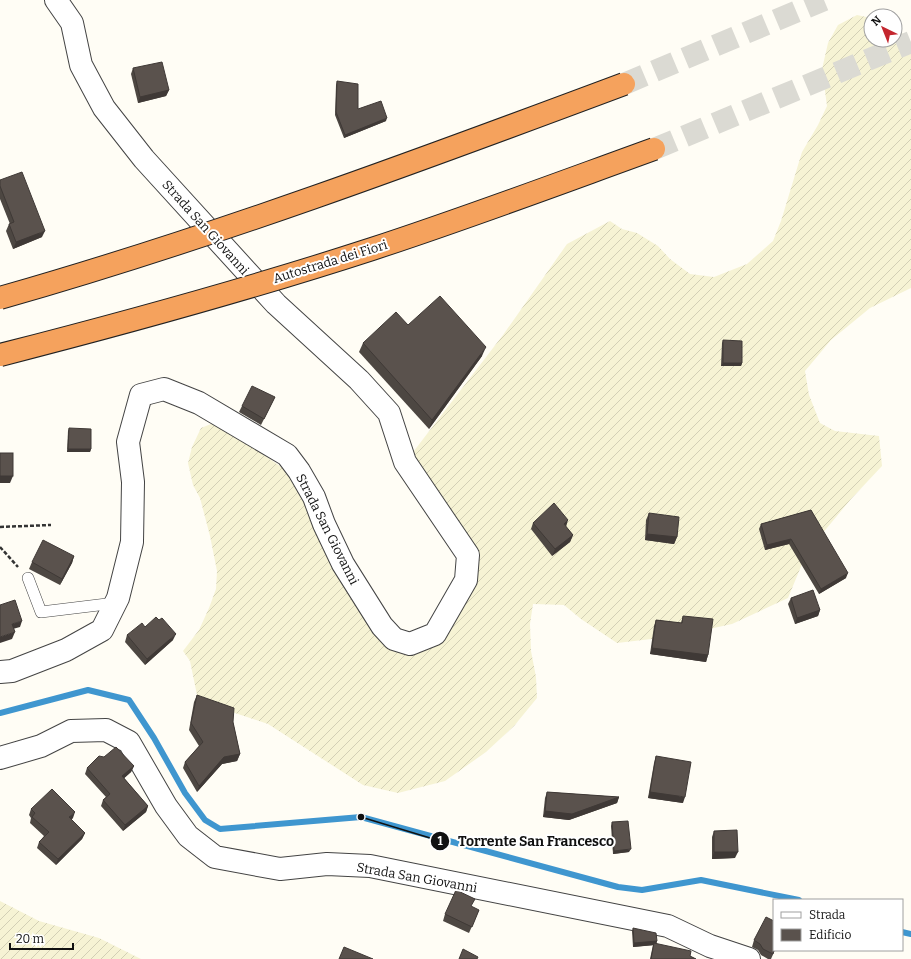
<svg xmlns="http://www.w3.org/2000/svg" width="911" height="959" viewBox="0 0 911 959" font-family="Bitter,serif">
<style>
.farmland{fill:url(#farmland-furrows)}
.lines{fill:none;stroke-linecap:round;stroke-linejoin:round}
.stream{stroke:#3f96cf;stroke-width:6}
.motorway-tunnel{stroke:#dbdad3;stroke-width:22;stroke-dasharray:22 11;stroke-linecap:butt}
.service-casing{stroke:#444;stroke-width:12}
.tertiary-casing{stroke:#444;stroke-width:24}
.path{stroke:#333;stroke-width:2.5;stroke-dasharray:4 2;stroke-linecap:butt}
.service{stroke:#fff;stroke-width:11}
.tertiary{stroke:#fff;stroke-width:22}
.motorway-bridge-casing{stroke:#222;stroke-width:24;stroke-linecap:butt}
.motorway-bridge{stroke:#f5a25d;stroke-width:22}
.wall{fill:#4d4742}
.shaded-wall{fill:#3f3936}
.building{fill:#5a524d;stroke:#3f3936}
.labels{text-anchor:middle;stroke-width:4;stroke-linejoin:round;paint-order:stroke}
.street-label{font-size:13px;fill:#111;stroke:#fff}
.leader{fill:none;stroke:#111;stroke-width:1.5}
.callout-dot{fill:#111;stroke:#fff;stroke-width:1.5}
.mark-label{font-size:12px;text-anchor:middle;font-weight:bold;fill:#fff}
.callout-label{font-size:14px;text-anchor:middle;font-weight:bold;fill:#111;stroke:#fff;stroke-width:4;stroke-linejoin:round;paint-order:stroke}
</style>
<defs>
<pattern id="farmland-furrows" width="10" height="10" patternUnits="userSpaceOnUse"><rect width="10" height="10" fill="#f6f3d4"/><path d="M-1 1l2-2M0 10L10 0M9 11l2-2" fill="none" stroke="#d2cfb5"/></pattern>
</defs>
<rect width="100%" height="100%" fill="#fffdf5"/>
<!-- farmland -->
<g class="farmland">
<polygon points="857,15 871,18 871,40 895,40 895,26 911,42 911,288 870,308 831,340 805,371 809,395 820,423 835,431 879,436 882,466 851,499 807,552 788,598 732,624 677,636 617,643 581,619 564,605 533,604 530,624 531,651 536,677 537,698 514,726 486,752 445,781 398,793 363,785 268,724 229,711 197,695 190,661 183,651 199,630 209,608 216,589 217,571 210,536 200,498 193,485 188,463 192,447 201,428 216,422 293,475 359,587 416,648 471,578 407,460 503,335 567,244 610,221 622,229 637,233 658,246 670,259 690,274 714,277 747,264 773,241 781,221 802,152 818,125 827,106 822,69 828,43 838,25"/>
<polygon points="0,901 39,921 99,938 141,959 0,959"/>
</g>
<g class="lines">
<!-- stream -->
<g class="stream">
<polyline points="0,713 88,690 129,700 154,738 185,793 205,820 220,829 361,817 618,887 642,890 701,880 799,900"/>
<polyline points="902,932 911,934"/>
</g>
<!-- motorway-tunnel -->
<g class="motorway-tunnel">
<polyline points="624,84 824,0"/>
<polyline points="654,149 911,42"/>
</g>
<!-- service casing -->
<g class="service-casing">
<polyline id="service" points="28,578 41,612 115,603"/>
</g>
<!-- tertiary casing -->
<g class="tertiary-casing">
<g id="tertiary">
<polyline points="0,672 12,671 66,650 102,630 118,598 132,542 133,482 128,442 141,395 164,389 199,403 287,455 299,471 314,497 324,524 343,564 382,626 394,639 410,644 435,634 466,580 468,555 405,462 389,413 359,380 276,304 144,159 104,108 81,65 72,23 56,0"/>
<polyline points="0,758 41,746 71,731 106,730 129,742 166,806 188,836 215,857 280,869 327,864 370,866 668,926 710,946 749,959"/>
</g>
</g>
<!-- path -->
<g class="path">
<polyline points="0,527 51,525"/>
<polyline points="0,547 18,567"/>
</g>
<!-- service -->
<use href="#service" class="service"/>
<!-- tertiary -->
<use href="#tertiary" class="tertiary"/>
<!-- motorway-bridge casing -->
<g class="motorway-bridge-casing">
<g id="motorway-bridge">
<path d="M 0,298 C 211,238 418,161 624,84"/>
<path d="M 0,355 C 125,323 249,289 372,249 C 467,218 560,183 654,149"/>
</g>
</g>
<!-- motorway-bridge -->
<use href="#motorway-bridge" class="motorway-bridge"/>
</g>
<!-- wall -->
<g class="wall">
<polygon points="133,68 169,90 166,96 138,103 131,74"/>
<polygon points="337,81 358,109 386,121 344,138 335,115 336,85"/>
<polygon points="0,180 42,237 13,249 6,231 9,224 10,224 0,199"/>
<polygon points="408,325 482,356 429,429 359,352 363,343"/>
<polygon points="723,340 742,363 741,366 721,366 722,343"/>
<polygon points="275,397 261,425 239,412 242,406"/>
<polygon points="69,428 91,449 90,452 67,452 68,431"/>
<polygon points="811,510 846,578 819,594 789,544 765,550 759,529 761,524"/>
<polygon points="649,513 677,537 674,544 645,540 646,520"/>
<polygon points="533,523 566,527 573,535 570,542 552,556 531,529"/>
<polygon points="74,556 72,563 60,585 29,569 32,562"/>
<polygon points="791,598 820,610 818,616 795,624 788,604"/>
<polygon points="683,616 708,655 706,662 650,654 654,626 656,620 681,623"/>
<polygon points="145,627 173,640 145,665 125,642 127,635"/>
<polygon points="197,695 233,722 240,754 237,761 222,764 197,792 183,768 185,762 199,746 189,730 194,702"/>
<polygon points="656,756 683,803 648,798 654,763"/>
<polygon points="134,766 131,772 124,778 148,806 146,812 123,831 101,806 103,800 106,797 85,774 87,768"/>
<polygon points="547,792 619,797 617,803 569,820 543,817 545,798"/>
<polygon points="31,809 73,818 71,819 85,833 82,839 56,865 37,848 39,842 44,836 30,823 31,818 29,815"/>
<polygon points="612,822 629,852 613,854 611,826"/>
<polygon points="714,831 735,858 712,859 712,837"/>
<polygon points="479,910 469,933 443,921 445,914"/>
<polygon points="633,928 657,941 656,944 690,956 696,959 650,959 653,945 633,947 632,931"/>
<polygon points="754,940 775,950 771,959 768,959 761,955 758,950 752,947"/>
</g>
<!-- shaded-wall -->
<g class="shaded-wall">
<polygon points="169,90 166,96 138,103 140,97"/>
<polygon points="387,118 386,121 344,138 345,135"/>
<polygon points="45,231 42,237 13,249 16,242"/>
<polygon points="486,347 482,356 429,429 432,420"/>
<polygon points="723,363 742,363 741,366 721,366"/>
<polygon points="68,449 91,449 90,452 67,452"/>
<polygon points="0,476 13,476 10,483 0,483"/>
<polygon points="568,520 566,527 564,524"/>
<polygon points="647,534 677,537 674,544 645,540"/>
<polygon points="573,535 570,542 552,556 555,549"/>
<polygon points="791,539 789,544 765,550 767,545"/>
<polygon points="74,556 72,563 60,585 62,579"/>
<polygon points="848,573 846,578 819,594 821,589"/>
<polygon points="820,610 818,616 795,624 797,618"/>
<polygon points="22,621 20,627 9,630 12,624"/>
<polygon points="15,632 12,639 0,643 0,637"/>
<polygon points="176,634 173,640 145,665 147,659"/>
<polygon points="652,648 708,655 706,662 650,654"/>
<polygon points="240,754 237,761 222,764 197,792 199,786 224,757"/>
<polygon points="134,766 131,772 120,782 122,776"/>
<polygon points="650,792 685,797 683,803 648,798"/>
<polygon points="619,797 617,803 569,820 543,817 545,811"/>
<polygon points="148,806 146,812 123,831 125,825"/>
<polygon points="75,812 73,818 67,824 69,817"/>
<polygon points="85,833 82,839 56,865 58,859"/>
<polygon points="631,849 629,852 613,854 614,851"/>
<polygon points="714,852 738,852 735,858 712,859"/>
<polygon points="657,941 656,945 633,947 634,943"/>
</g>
<!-- building -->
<g class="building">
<polygon points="162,62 169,90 140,97 133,68"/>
<polygon points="337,81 358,84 358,109 381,101 387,118 345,135 336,112"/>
<polygon points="22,172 45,231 16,242 9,224 14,222 0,186 0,180"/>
<polygon points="440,296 486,347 432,420 363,343 396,312 408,325"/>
<polygon points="723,340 742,341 742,363 723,363"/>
<polygon points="252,386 275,397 264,419 242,406"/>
<polygon points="69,428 91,429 91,449 68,449"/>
<rect x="0" y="453" width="13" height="23"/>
<polygon points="554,503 568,520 564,524 573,535 555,549 533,523"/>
<polygon points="811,510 848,573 821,589 791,539 767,545 761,524"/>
<polygon points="649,513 679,517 677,537 647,534"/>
<polygon points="43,540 74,556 62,579 32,562"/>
<polygon points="813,590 820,610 797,618 791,598"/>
<polygon points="15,600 22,621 12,624 15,632 0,637 0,605"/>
<polygon points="683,616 713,619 708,655 652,648 656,620 682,623"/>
<polygon points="156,617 159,620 162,618 176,634 147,659 127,635 142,623 145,627"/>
<polygon points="197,695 234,708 233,722 240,754 224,757 199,786 185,762 203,742 191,723"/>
<polygon points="116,747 134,766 122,776 148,806 125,825 103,800 110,794 87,768 99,756 104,757"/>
<polygon points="656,756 691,762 685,797 650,792"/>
<polygon points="52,789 75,812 69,817 85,833 58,859 39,842 49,832 32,817 35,813 31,809"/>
<polygon points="547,792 619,797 572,814 545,811"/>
<polygon points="628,821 631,849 614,851 612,822"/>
<polygon points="737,830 738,852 714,852 714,831"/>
<polygon points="456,890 475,899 471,906 479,910 472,927 445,914"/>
<polygon points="766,917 774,921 774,950 773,954 763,949 760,944 754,940"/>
<polygon points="633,928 656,933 657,941 634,943"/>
<polygon points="654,943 691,951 690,956 696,959 651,959"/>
<polygon points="344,947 373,959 339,959"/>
<polygon points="463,949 478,957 477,959 459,959"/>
</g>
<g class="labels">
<!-- street labels -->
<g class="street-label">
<text transform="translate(206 227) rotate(48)" y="5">Strada San Giovanni</text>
<text transform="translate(330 261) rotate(-17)" y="5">Autostrada dei Fiori</text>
<text transform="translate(328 529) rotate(63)" y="5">Strada San Giovanni</text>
<text transform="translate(417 877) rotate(10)" y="5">Strada San Giovanni</text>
</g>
</g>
<!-- callouts -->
<path class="leader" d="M361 817L440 841"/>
<g class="callout-dot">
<circle cx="361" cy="817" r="4"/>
<circle cx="440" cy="841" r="10"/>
</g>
<g class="mark-label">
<text x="440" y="845">1</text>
</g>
<g class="callout-label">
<text x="536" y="846">Torrente San Francesco</text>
</g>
<!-- legend -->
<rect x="773" y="899" width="130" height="52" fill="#ffffff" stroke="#a0a0a0"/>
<rect x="781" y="912" width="20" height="6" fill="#ffffff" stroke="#a0a0a0"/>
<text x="809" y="919" font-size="12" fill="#111111">Strada</text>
<rect x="781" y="929" width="20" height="12" fill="#5a524d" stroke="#a0a0a0"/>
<text x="809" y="939" font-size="12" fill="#111111">Edificio</text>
<!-- north arrow -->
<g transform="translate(883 28) rotate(317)"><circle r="19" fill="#ffffff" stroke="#a0a0a0"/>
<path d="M0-3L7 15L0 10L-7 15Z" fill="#c4262e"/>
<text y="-6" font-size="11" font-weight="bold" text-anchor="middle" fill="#111111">N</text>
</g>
<!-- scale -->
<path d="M10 943v6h63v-6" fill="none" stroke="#111111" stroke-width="2"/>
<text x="16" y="943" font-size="12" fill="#111111" stroke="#ffffff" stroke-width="3" paint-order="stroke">20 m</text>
</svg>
